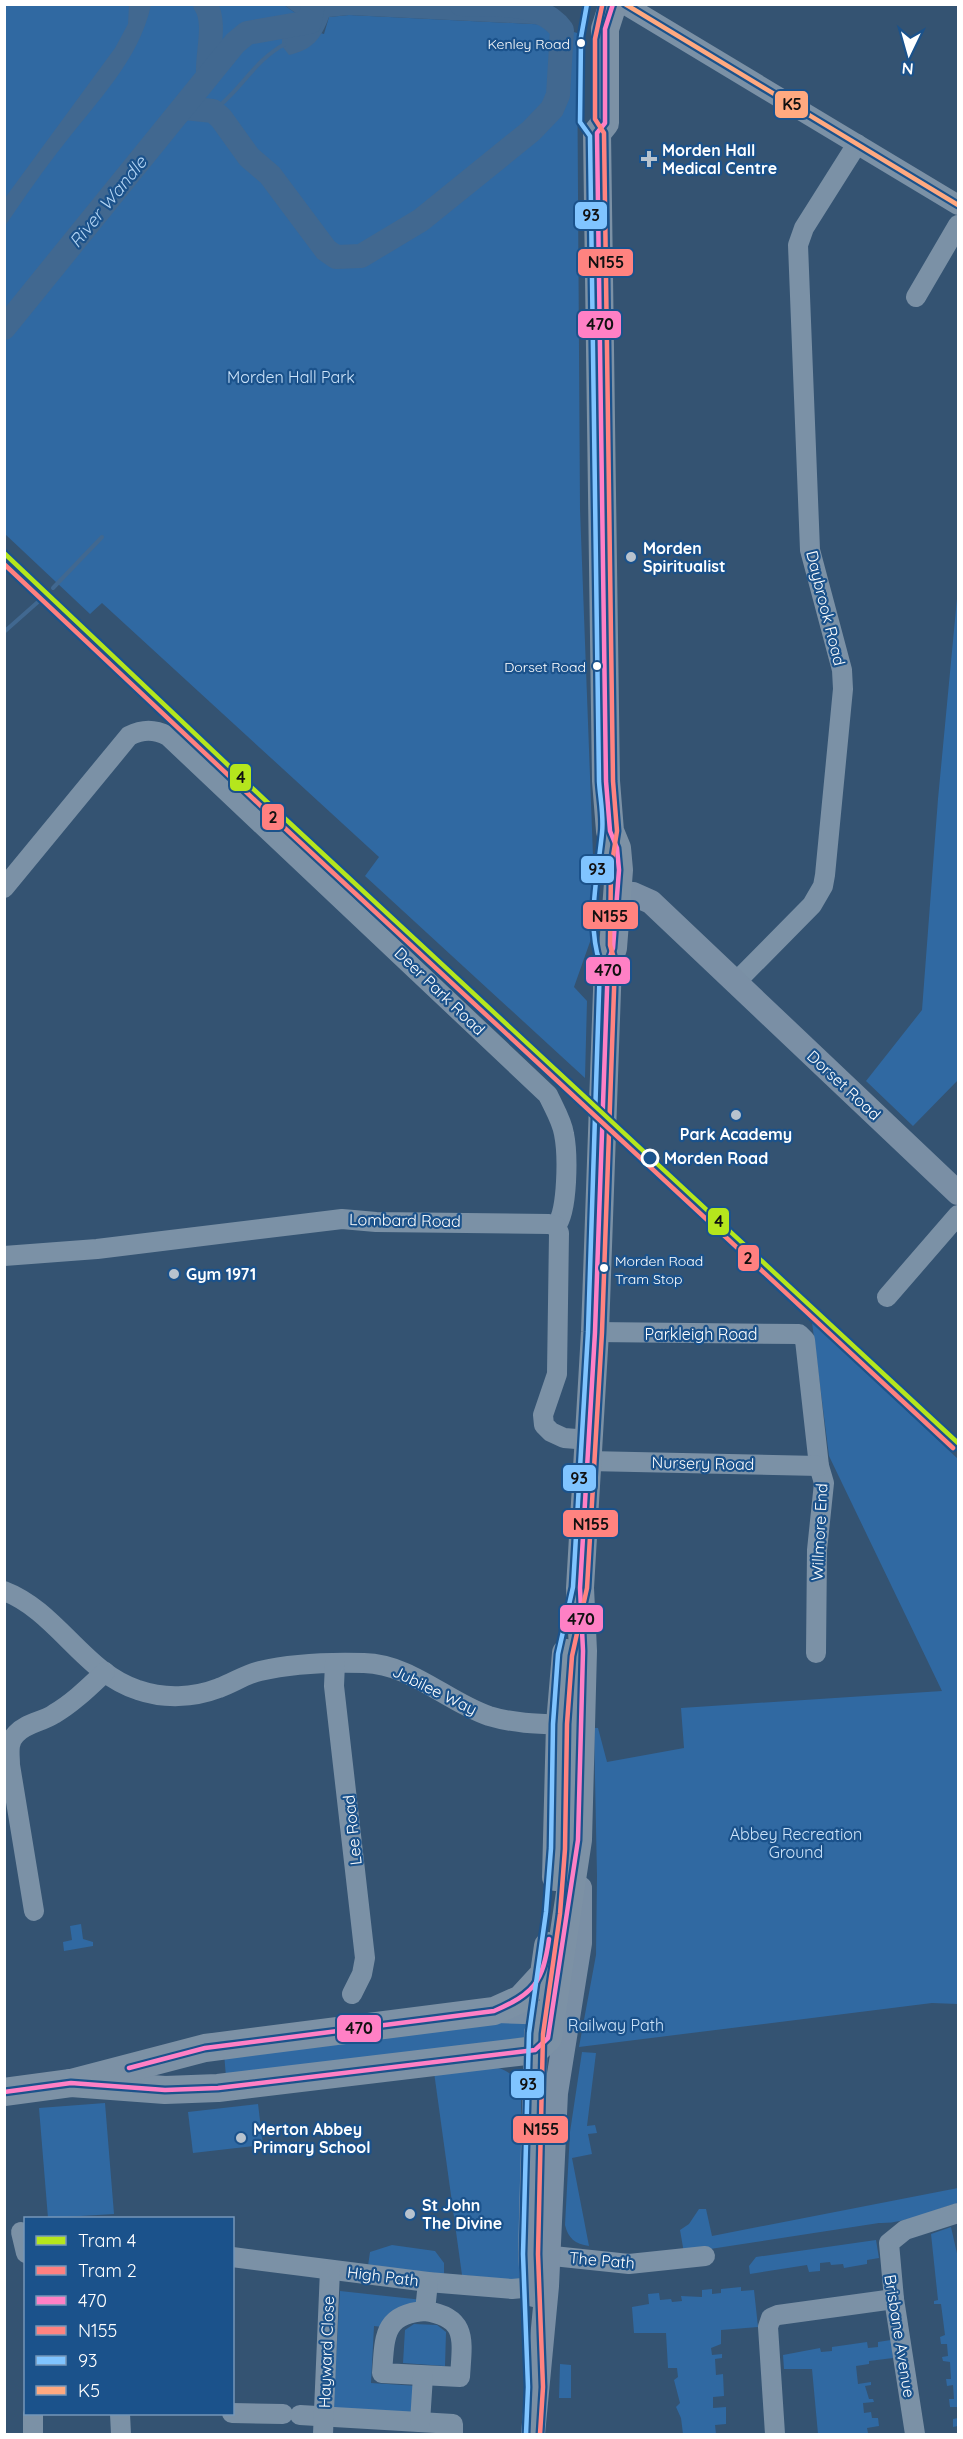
<svg xmlns="http://www.w3.org/2000/svg" width="963" height="2439" viewBox="0 0 963 2439" font-family="Quicksand,sans-serif">
<style>
.green{fill:#3069a2}
.water{fill:#416890}
.lines{fill:none;stroke-linecap:round;stroke-linejoin:round}
.stream{stroke:#416890;stroke-width:4}
.river{stroke:#416890;stroke-width:24}
.minor{stroke:#7b91a6;stroke-width:20}
.major{stroke:#7a8fa5;stroke-width:24}
.highway{stroke:#7c91a5;stroke-width:28}
.bus-1-casing{stroke:#1b528b;stroke-width:9}
.bus-2-casing{stroke:#1b528b;stroke-width:9}
.bus-3-casing{stroke:#1b528b;stroke-width:9}
.bus-4-casing{stroke:#1b528b;stroke-width:9}
.bus-1{stroke:#ff80c5;stroke-width:4.5}
.bus-2{stroke:#ff8380;stroke-width:4.5}
.bus-3{stroke:#80c4ff;stroke-width:4.5}
.bus-4{stroke:#ffa980;stroke-width:4.5}
.tram-1-casing{stroke:#1b528b;stroke-width:9}
.tram-2-casing{stroke:#1b528b;stroke-width:9}
.tram-1{stroke:#b5e61d;stroke-width:4.5}
.tram-2{stroke:#ff8080;stroke-width:4.5}
.bus-dot{fill:#fff;stroke:#1b528b;stroke-width:2}
.poi-dot{fill:#b8c3ce;stroke:#1b528b;stroke-width:2}
.stop-dot{fill:#1b528b;stroke:#fff;stroke-width:3}
.labels{text-anchor:middle;stroke-width:4.5;stroke-linejoin:round;paint-order:stroke}
.bus-label{font-size:14px;fill:#fff;stroke:#1b528b;text-anchor:end}
.poi-label{font-size:16px;font-weight:bold;fill:#fff;stroke:#1b528b;text-anchor:start}
.park-label{font-size:16px;fill:#cce3f9;stroke:#1b528b}
.street-label{font-size:16px;fill:#fff;stroke:#1b528b}
.stop-label{font-size:16px;font-weight:bold;fill:#fff;stroke:#1b528b;text-anchor:start}
.water-label{font-size:18px;font-style:italic;fill:#b2d4f4;stroke:#1b528b}
.line-badge{stroke:#1b528b;stroke-width:2}
.pale-badge-label{font-size:16px;text-anchor:middle;font-weight:bold;fill:#111}
</style>
<rect width="100%" height="100%" fill="#345372"/>
<!-- green -->
<g class="green">
<polygon points="4,5 284,5 300,16 276,21 324,34 329,17 349,15 552,25 577,33 580,509 593,856 591,939 574,987 587,1001 585,1078 365,876 379,857 102,603 90,614 5,534"/>
<polygon points="958,588 958,1080 913,1126 866,1081 922,1010 938,799"/>
<polygon points="812,1322 958,1459 958,2004 932,2003 579,2047 596,1955 597,1876 594,1728 598,1728 607,1762 684,1748 681,1708 942,1691 829,1456"/>
<polygon points="81,1924 83,1939 93,1942 93,1946 64,1951 63,1942 72,1940 70,1926"/>
<polygon points="526,2015 526,2042 226,2077 224,2053"/>
<path d="M 582,2052 L 596,2053 L 587,2126 L 595,2125 L 597,2133 L 588,2134 L 592,2154 L 572,2158 L 589,2246 C 575,2244 568,2238 565,2225 L 570,2132 Z"/>
<path d="M 498,2068 C 513,2072 518,2081 521,2095 L 521,2281 L 462,2275 L 434,2072 Z"/>
<polygon points="105,2103 114,2214 48,2218 39,2108"/>
<polygon points="258,2104 263,2145 193,2153 188,2112"/>
<path d="M 958,2188 L 958,2203 C 932,2210 906,2224 879,2223 L 684,2253 L 680,2230 L 689,2224 L 699,2209 L 706,2209 L 712,2236 Z"/>
<polygon points="951,2227 958,2258 958,2426 953,2427 953,2419 958,2418 957,2407 950,2407 949,2399 954,2399 953,2385 947,2386 946,2379 951,2379 950,2362 943,2361 942,2357 948,2356 947,2344 941,2344 940,2337 945,2335 941,2304 934,2304 934,2301 938,2300 931,2234"/>
<polygon points="876,2240 879,2258 867,2260 867,2264 844,2268 843,2264 831,2265 830,2262 820,2263 820,2271 809,2272 807,2265 750,2274 749,2266 756,2257"/>
<polygon points="392,2245 435,2251 444,2263 444,2274 368,2266 370,2252"/>
<polygon points="741,2287 741,2291 754,2290 758,2327 721,2330 721,2344 711,2348 712,2355 722,2354 722,2358 715,2359 716,2375 723,2374 724,2396 713,2397 713,2408 726,2407 726,2424 715,2425 716,2434 683,2434 681,2418 676,2407 680,2403 674,2380 678,2377 677,2368 668,2368 666,2333 634,2333 632,2307 649,2304 648,2294 659,2293 660,2300 671,2299 672,2302 682,2301 681,2296 702,2297 702,2290 712,2289 712,2294 721,2293 721,2289"/>
<polygon points="340,2291 423,2300 382,2327 374,2326 371,2383 418,2386 418,2413 333,2409"/>
<polygon points="414,2324 437,2325 446,2332 445,2366 403,2363 405,2330"/>
<polygon points="891,2340 893,2358 869,2361 869,2364 856,2366 858,2384 871,2382 871,2385 865,2386 869,2399 873,2399 874,2402 863,2403 864,2413 871,2412 872,2418 878,2418 879,2426 867,2428 868,2433 873,2434 818,2434 812,2369 784,2369 783,2355 820,2348 821,2352 832,2351 832,2347 867,2342 868,2348 878,2347 878,2342"/>
<polygon points="560,2364 571,2365 571,2398 559,2398"/>
</g>
<!-- water -->
<g class="water">
<path d="M 129,5 L 151,5 C 139,60 97,101 64,144 C 44,169 24,198 5,226 L 5,198 L 115,48 L 128,24 Z"/>
<path d="M 284,5 L 538,5 L 540,10 L 553,19 L 552,25 L 349,15 L 329,17 C 321,39 312,50 289,55 L 282,46 L 282,38 L 277,35 L 273,26 L 275,21 L 300,16 Z"/>
</g>
<g class="lines">
<!-- stream -->
<g class="stream">
<path d="M 213,111 C 241,91 253,61 285,44"/>
<polyline points="53,588 102,537"/>
<polyline points="4,632 39,601"/>
</g>
<!-- river -->
<g class="river">
<path d="M 205,4 C 217,22 207,52 208,73"/>
<path d="M 185,108 L 213,111 L 221,118 L 249,157 L 270,175 L 326,250 L 336,257 L 361,256 L 421,220 L 531,131 L 552,109 L 558,95 L 562,30 C 540,0 495,5 461,4"/>
<polyline points="4,328 235,43 247,33 310,22 313,4"/>
</g>
<!-- minor -->
<g class="minor">
<polyline points="624,4 958,205"/>
<polyline points="916,297 958,225"/>
<path d="M 4,888 L 129,736 C 143,729 154,729 168,736 L 548,1095 C 554,1108 562,1121 564,1134 C 568,1154 568,1211 556,1226"/>
<polyline points="736,982 812,905 823,886 825,875 843,689 842,670 810,550 798,245 804,228 857,144"/>
<polyline points="4,1256 97,1249 342,1219 376,1222 549,1224 556,1226 559,1233 557,1374 543,1415 544,1425 551,1432 564,1438 589,1440"/>
<polyline points="887,1297 958,1215"/>
<polyline points="595,1332 799,1334 805,1340 819,1466 824,1483 817,1550 816,1653"/>
<polyline points="588,1461 819,1466"/>
<path d="M 4,1591 C 57,1611 84,1673 138,1690 C 164,1699 193,1698 219,1688 C 233,1683 246,1674 260,1671 C 294,1663 330,1662 364,1663 C 411,1664 447,1702 489,1716 C 515,1724 544,1724 570,1725"/>
<polyline points="335,1663 334,1686 365,1958 362,1974 352,1994"/>
<path d="M 34,1911 L 10,1765 C 10,1754 7,1743 16,1734 C 26,1723 42,1722 54,1714 C 73,1703 89,1687 105,1672"/>
<polyline points="21,2232 26,2253"/>
<polyline points="534,2254 629,2264 705,2256"/>
<polyline points="232,2257 428,2282 512,2289 533,2287"/>
<path d="M 425,2311 C 382,2314 385,2338 382,2373 L 460,2377 C 462,2342 469,2317 425,2311 L 428,2282"/>
<polyline points="232,2413 283,2414"/>
<polyline points="33,2414 33,2434"/>
<polyline points="120,2414 121,2434"/>
<polyline points="300,2415 453,2424 453,2434"/>
<polyline points="420,2422 423,2376"/>
<polyline points="323,2434 330,2270"/>
<polyline points="775,2434 768,2327 771,2318 778,2315 894,2299"/>
<polyline points="915,2434 894,2299 889,2243 905,2230 958,2213"/>
</g>
<!-- major -->
<g class="major">
<polyline points="617,893 633,894 651,902 958,1193"/>
<polyline points="497,2011 553,2013 567,2022"/>
<polyline points="533,2295 530,2254 536,2033"/>
<polyline points="533,2434 547,2286 556,2093 580,1943 580,1888"/>
</g>
<!-- highway -->
<g class="highway">
<polyline points="556,1877 560,1724 566,1653"/>
<polyline points="71,2083 165,2090 218,2088 535,2050 548,2038 578,1840 583,1651 580,1588 595,1332 608,962 613,948 619,870 617,848 610,831 606,781 597,133 605,123 605,29 613,4"/>
<polyline points="4,2092 71,2083 205,2048 494,2011 521,1999 544,1974 548,1946"/>
</g>
<!-- bus-1 casing -->
<g class="bus-1-casing">
<g id="bus-1">
<path d="M 129,2068 L 205,2048 L 494,2011 C 534,1994 543,1982 549,1939"/>
<polyline points="4,2092 71,2083 165,2090 218,2088 535,2050 548,2038 578,1840 583,1651 580,1588 595,1332 608,962 613,948 619,870 617,848 610,831 606,781 597,133 605,123 605,29 613,4"/>
</g>
</g>
<!-- bus-2 casing -->
<g class="bus-2-casing">
<polyline id="bus-2" points="540,2434 543,2387 538,2254 543,2034 560,1914 565,1849 567,1724 572,1656 587,1588 602,1332 615,962 610,945 611,869 617,831 613,781 604,133 595,119 595,39 602,6"/>
</g>
<!-- bus-3 casing -->
<g class="bus-3-casing">
<path id="bus-3" d="M 526,2434 L 528,2387 L 523,2254 L 529,2033 L 546,1912 L 551,1848 L 553,1724 L 558,1654 L 573,1587 L 588,1332 L 600,963 C 586,923 598,874 602,833 C 604,816 600,798 599,781 L 590,136 L 580,122 L 581,37 L 587,4"/>
</g>
<!-- bus-4 casing -->
<g class="bus-4-casing">
<polyline id="bus-4" points="625,4 958,205"/>
</g>
<!-- bus-1 -->
<use href="#bus-1" class="bus-1"/>
<!-- bus-2 -->
<use href="#bus-2" class="bus-2"/>
<!-- bus-3 -->
<use href="#bus-3" class="bus-3"/>
<!-- bus-4 -->
<use href="#bus-4" class="bus-4"/>
<!-- tram-1 casing -->
<g class="tram-1-casing">
<polyline id="tram-1" points="4,553 266,801 958,1443"/>
</g>
<!-- tram-2 casing -->
<g class="tram-2-casing">
<polyline id="tram-2" points="4,564 261,806 953,1448"/>
</g>
<!-- tram-1 -->
<use href="#tram-1" class="tram-1"/>
<!-- tram-2 -->
<use href="#tram-2" class="tram-2"/>
</g>
<!-- markers -->
<g class="bus-dot">
<circle cx="581" cy="43" r="5"/>
<circle cx="597" cy="666" r="5"/>
<circle cx="604" cy="1268" r="5"/>
</g>
<g class="poi-dot">
<path d="M646 150h6v6h6v6h-6v6h-6v-6h-6v-6h6z"/>
<circle cx="631" cy="557" r="6"/>
<circle cx="736" cy="1115" r="6"/>
<circle cx="174" cy="1274" r="6"/>
<circle cx="241" cy="2138" r="6"/>
<circle cx="410" cy="2214" r="6"/>
</g>
<circle class="stop-dot" cx="650" cy="1158" r="8"/>
<g class="labels">
<!-- bus labels -->
<g class="bus-label">
<text x="570" y="49">Kenley Road</text>
<text x="586" y="672">Dorset Road</text>
<text x="615" y="1266" text-anchor="start">Morden Road<tspan x="615" dy="18">Tram Stop</tspan></text>
</g>
<!-- poi labels -->
<g class="poi-label">
<text x="662" y="156">Morden Hall<tspan x="662" dy="18">Medical Centre</tspan></text>
<text x="643" y="554">Morden<tspan x="643" dy="18">Spiritualist</tspan></text>
<text x="736" y="1140" text-anchor="middle">Park Academy</text>
<text x="186" y="1280">Gym 1971</text>
<text x="253" y="2135">Merton Abbey<tspan x="253" dy="18">Primary School</tspan></text>
<text x="422" y="2211">St John<tspan x="422" dy="18">The Divine</tspan></text>
</g>
<!-- park labels -->
<g class="park-label">
<text x="291" y="383">Morden Hall Park</text>
<text x="796" y="1840">Abbey Recreation<tspan x="796" dy="18">Ground</tspan></text>
<text x="616" y="2031">Railway Path</text>
</g>
<!-- street labels -->
<g class="street-label">
<text transform="translate(826 608) rotate(76)" y="6">Daybrook Road</text>
<text transform="translate(440 991) rotate(44)" y="6">Deer Park Road</text>
<text transform="translate(844 1085) rotate(43)" y="6">Dorset Road</text>
<text transform="translate(405 1220) rotate(1)" y="6">Lombard Road</text>
<text x="701" y="1340">Parkleigh Road</text>
<text transform="translate(703 1463) rotate(1)" y="6">Nursery Road</text>
<text transform="translate(819 1532) rotate(-87)" y="6">Willmore End</text>
<text transform="translate(435 1690) rotate(26)" y="6">Jubilee Way</text>
<text transform="translate(352 1830) rotate(-96)" y="6">Lee Road</text>
<text transform="translate(602 2260) rotate(5)" y="6">The Path</text>
<text transform="translate(383 2276) rotate(7)" y="6">High Path</text>
<text transform="translate(900 2336) rotate(81)" y="6">Brisbane Avenue</text>
<text transform="translate(326 2352) rotate(-88)" y="6">Hayward Close</text>
</g>
<!-- stop labels -->
<g class="stop-label">
<text x="664" y="1164">Morden Road</text>
</g>
<!-- water labels -->
<g class="water-label">
<text transform="translate(108 202) rotate(-51)" y="6">River Wandle</text>
</g>
</g>
<g class="line-badge">
<rect x="774" y="90" width="35" height="29" rx="6" fill="#ffa980"/>
<rect x="574" y="201" width="34" height="29" rx="6" fill="#80c4ff"/>
<rect x="577" y="248" width="57" height="29" rx="6" fill="#ff8380"/>
<rect x="577" y="310" width="45" height="29" rx="6" fill="#ff80c5"/>
<rect x="229" y="763" width="23" height="29" rx="6" fill="#b5e61d"/>
<rect x="261" y="803" width="24" height="28" rx="6" fill="#ff8080"/>
<rect x="580" y="855" width="35" height="29" rx="6" fill="#80c4ff"/>
<rect x="582" y="901" width="57" height="29" rx="6" fill="#ff8380"/>
<rect x="585" y="956" width="46" height="29" rx="6" fill="#ff80c5"/>
<rect x="707" y="1207" width="23" height="29" rx="6" fill="#b5e61d"/>
<rect x="737" y="1244" width="23" height="28" rx="6" fill="#ff8080"/>
<rect x="562" y="1464" width="35" height="28" rx="6" fill="#80c4ff"/>
<rect x="562" y="1509" width="57" height="29" rx="6" fill="#ff8380"/>
<rect x="559" y="1604" width="45" height="29" rx="6" fill="#ff80c5"/>
<rect x="336" y="2014" width="46" height="29" rx="6" fill="#ff80c5"/>
<rect x="510" y="2070" width="35" height="29" rx="6" fill="#80c4ff"/>
<rect x="512" y="2115" width="57" height="29" rx="6" fill="#ff8380"/>
</g>
<g class="pale-badge-label">
<text x="792" y="110">K5</text>
<text x="591" y="221">93</text>
<text x="606" y="268">N155</text>
<text x="600" y="330">470</text>
<text x="241" y="783">4</text>
<text x="273" y="823">2</text>
<text x="597" y="875">93</text>
<text x="610" y="922">N155</text>
<text x="608" y="976">470</text>
<text x="719" y="1227">4</text>
<text x="748" y="1264">2</text>
<text x="579" y="1484">93</text>
<text x="591" y="1530">N155</text>
<text x="581" y="1625">470</text>
<text x="359" y="2034">470</text>
<text x="528" y="2090">93</text>
<text x="541" y="2135">N155</text>
</g>
<!-- border -->
<rect width="963" height="2439" fill="none" stroke="#ffffff" stroke-width="12"/>
<!-- legend -->
<rect x="24" y="2217" width="210" height="198" fill="#1b528b" stroke="#7697b9" stroke-width="1.5"/>
<rect x="36" y="2236" width="30" height="9" fill="#b5e61d" stroke="#7697b9" stroke-width="1.5"/>
<text x="78" y="2247" font-size="18" fill="#ffffff">Tram 4</text>
<rect x="36" y="2266" width="30" height="9" fill="#ff8080" stroke="#7697b9" stroke-width="1.5"/>
<text x="78" y="2277" font-size="18" fill="#ffffff">Tram 2</text>
<rect x="36" y="2296" width="30" height="9" fill="#ff80c5" stroke="#7697b9" stroke-width="1.5"/>
<text x="78" y="2307" font-size="18" fill="#ffffff">470</text>
<rect x="36" y="2326" width="30" height="9" fill="#ff8380" stroke="#7697b9" stroke-width="1.5"/>
<text x="78" y="2337" font-size="18" fill="#ffffff">N155</text>
<rect x="36" y="2356" width="30" height="9" fill="#80c4ff" stroke="#7697b9" stroke-width="1.5"/>
<text x="78" y="2367" font-size="18" fill="#ffffff">93</text>
<rect x="36" y="2386" width="30" height="9" fill="#ffa980" stroke="#7697b9" stroke-width="1.5"/>
<text x="78" y="2397" font-size="18" fill="#ffffff">K5</text>
<!-- north arrow -->
<g transform="translate(909 54) rotate(185)" stroke="#1b528b" stroke-width="4.5" paint-order="stroke">
<path d="M0-4.5L10 22L0 15L-10 22Z" fill="#ffffff"/>
<text y="-9" font-size="16" font-weight="bold" text-anchor="middle" fill="#ffffff">N</text>
</g>
</svg>
